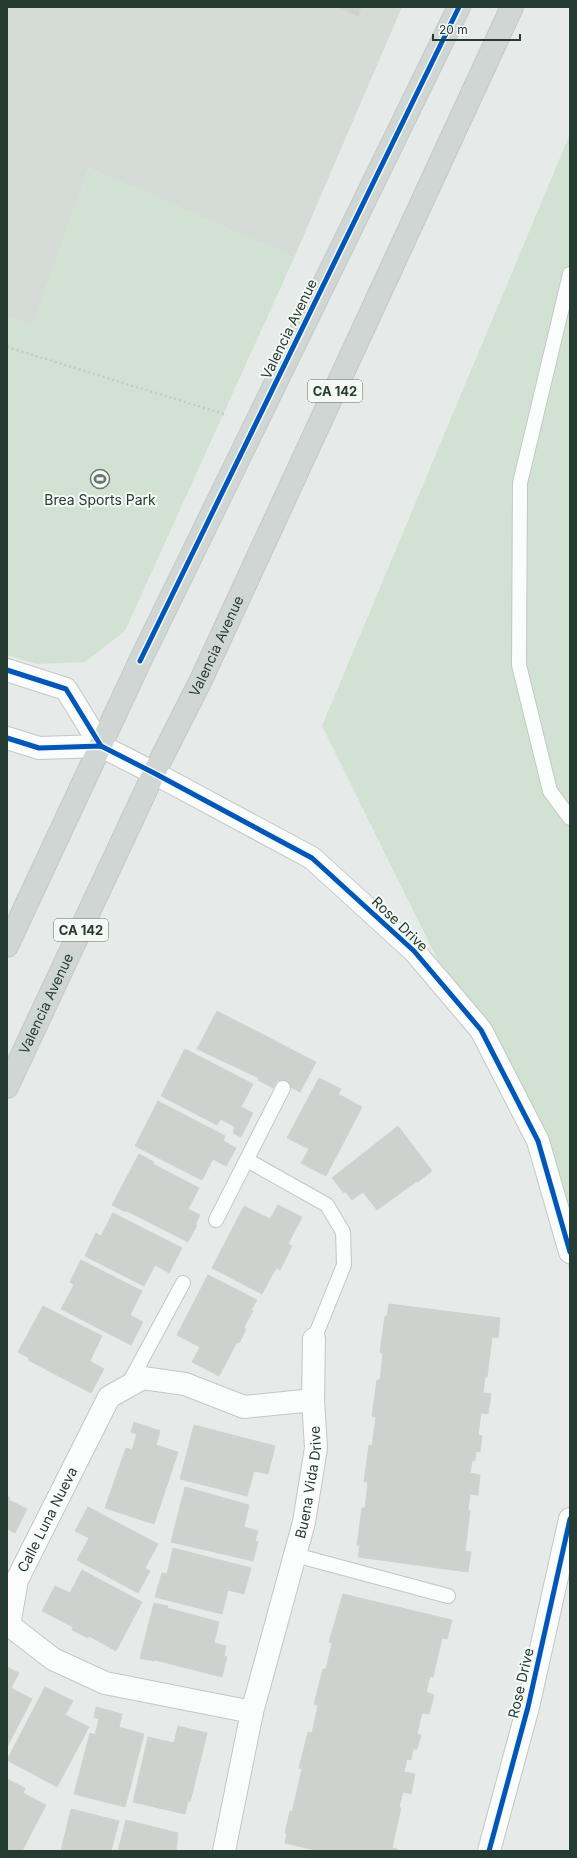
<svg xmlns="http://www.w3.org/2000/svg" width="577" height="1858" viewBox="0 0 577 1858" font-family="Inter,sans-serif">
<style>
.built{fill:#d5dbd7}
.green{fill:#d1e2d3}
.building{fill:#cdd2cf;stroke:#cfd3d1}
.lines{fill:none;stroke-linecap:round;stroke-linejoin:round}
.service-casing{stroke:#c3c7c5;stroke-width:16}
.minor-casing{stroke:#c3c7c5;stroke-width:24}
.tertiary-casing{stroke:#c3c7c5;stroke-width:24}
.primary-casing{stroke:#c2c9c6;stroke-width:24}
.path{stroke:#c2cac6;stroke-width:2.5;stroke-dasharray:2 3;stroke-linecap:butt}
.service{stroke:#fbfcfc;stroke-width:14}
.minor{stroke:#fbfcfc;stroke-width:22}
.tertiary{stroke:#fbfcfc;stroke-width:22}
.primary{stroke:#cfd6d3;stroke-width:22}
.cycleway-casing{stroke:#f5f9f6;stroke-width:8}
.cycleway{stroke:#0057b8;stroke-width:5}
.labels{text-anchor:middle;stroke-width:4;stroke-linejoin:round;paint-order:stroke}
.shield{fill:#f5f9f6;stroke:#63756d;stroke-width:1}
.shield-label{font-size:13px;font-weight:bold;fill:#253c32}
.street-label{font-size:14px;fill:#253c32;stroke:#f5f9f6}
.poi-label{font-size:14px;fill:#253c32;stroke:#f5f9f6}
</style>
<rect width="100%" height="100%" fill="#e6eae8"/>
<!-- built -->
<polygon class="built" points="7,7 402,7 294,258 89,168 33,326 7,317"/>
<!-- green -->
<g class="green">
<polygon points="570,134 570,1275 552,1191 322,726"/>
<polygon points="89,168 294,258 125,631 85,662 37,664 7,655 7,317 33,326"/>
</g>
<!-- building -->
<g class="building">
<polygon points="339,7 361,7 358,16"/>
<polygon points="217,1011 316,1062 300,1092 278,1080 273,1088 258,1080 259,1078 197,1049"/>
<polygon points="185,1049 253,1084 241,1107 253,1113 241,1137 233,1133 235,1127 221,1119 217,1125 161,1096"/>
<polygon points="319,1078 341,1089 338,1094 362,1107 326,1176 301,1163 309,1149 287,1138"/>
<polygon points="158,1101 225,1136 223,1141 236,1148 226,1166 213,1159 202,1180 135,1146"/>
<polygon points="398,1126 432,1171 418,1182 417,1181 377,1210 363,1192 352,1200 345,1191 344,1193 332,1178"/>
<polygon points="139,1154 154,1162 153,1164 199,1188 188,1209 200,1215 195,1225 197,1225 188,1242 127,1211 126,1212 112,1205"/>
<polygon points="278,1205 302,1217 288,1244 292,1246 280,1270 276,1268 262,1294 212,1268 244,1206 270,1219"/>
<polygon points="113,1213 182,1248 169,1273 155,1265 144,1286 85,1256 96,1233 101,1236"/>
<polygon points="81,1260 142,1291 130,1315 143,1322 131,1345 61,1309 74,1285 70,1282"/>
<polygon points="208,1275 257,1300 251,1310 253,1311 244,1327 246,1329 239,1343 237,1342 219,1376 192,1362 200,1347 177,1335"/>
<polygon points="389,1304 500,1318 498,1338 492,1337 487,1377 485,1377 483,1393 491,1394 488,1414 481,1413 478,1435 482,1436 480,1452 476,1451 475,1461 472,1461 470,1473 480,1475 478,1495 470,1494 468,1511 470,1511 465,1551 471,1552 468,1572 358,1557 360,1546 357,1545 362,1508 365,1508 368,1482 364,1482 369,1445 372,1446 376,1417 372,1416 377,1380 380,1380 383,1353 380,1352 385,1316 387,1316"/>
<polygon points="43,1306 102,1336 90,1361 104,1369 91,1393 28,1360 29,1358 18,1352"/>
<polygon points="134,1422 160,1431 156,1445 178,1452 154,1524 105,1508 126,1448 132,1450 137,1434 131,1432"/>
<polygon points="194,1425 275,1446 268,1474 254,1471 247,1496 180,1479"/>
<polygon points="185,1487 249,1505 244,1527 258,1531 255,1541 258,1542 253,1561 171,1542"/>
<polygon points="7,1496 10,1498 9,1500 27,1509 15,1533 7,1529"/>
<polygon points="88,1507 158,1544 145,1568 150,1571 138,1593 77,1560 89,1538 75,1531"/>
<polygon points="173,1548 251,1568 244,1594 228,1590 222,1614 155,1597 162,1573 167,1574"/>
<polygon points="82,1570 142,1602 116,1651 89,1636 88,1638 72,1630 73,1627 42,1611 55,1586 70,1593"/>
<polygon points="343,1594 452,1620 447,1639 442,1638 433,1677 430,1676 426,1692 434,1695 429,1714 422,1713 417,1734 421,1735 417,1749 413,1749 411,1760 407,1759 404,1772 415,1774 411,1794 403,1792 399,1807 401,1808 392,1848 397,1849 397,1851 319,1851 285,1843 287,1834 285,1833 290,1811 292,1812 302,1769 299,1768 308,1732 312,1733 318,1706 314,1704 323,1669 326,1669 332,1643 329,1642"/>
<polygon points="154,1603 168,1606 167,1608 219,1622 214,1643 226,1646 224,1656 227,1657 222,1677 155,1660 154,1661 140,1658"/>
<polygon points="7,1667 19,1673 11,1688 32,1699 7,1747"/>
<polygon points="45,1687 73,1701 65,1715 89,1727 57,1787 7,1760"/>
<polygon points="96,1707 122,1714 119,1727 144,1734 125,1807 74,1794 90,1733 95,1735 99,1719 94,1717"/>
<polygon points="178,1726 207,1733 190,1802 188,1801 185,1814 133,1802 148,1737 174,1743"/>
<polygon points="7,1779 25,1788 23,1793 46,1805 22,1851 7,1851"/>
<polygon points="71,1809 119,1821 111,1851 61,1851"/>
<polygon points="126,1820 178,1833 176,1851 118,1851"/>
</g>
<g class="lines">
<!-- service casing -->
<g class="service-casing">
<g id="service">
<polyline points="570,274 520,483 519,665 550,791 570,818"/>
<polyline points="247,1160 327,1205 343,1232 344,1265 314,1339"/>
<polyline points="216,1220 283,1088"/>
<polyline points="128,1385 183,1283"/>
<polyline points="295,1555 448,1596"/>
</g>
</g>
<!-- minor casing -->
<g class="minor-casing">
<g id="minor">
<path id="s1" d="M 252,1712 L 105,1683 L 53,1659 L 9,1625 L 17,1580 L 109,1397 L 143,1378 L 185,1384 L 244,1407 L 313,1400"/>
<path id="s2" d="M 224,1851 L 252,1712 L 304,1522 L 316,1448 L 313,1400 L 314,1339"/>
</g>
</g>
<!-- tertiary casing -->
<g class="tertiary-casing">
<g id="tertiary">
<polyline points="7,670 66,689 101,746"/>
<polyline points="7,738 39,748 101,746 154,773 312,858 414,951 481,1030 538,1141 570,1252"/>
<polyline points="489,1851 528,1707 570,1519"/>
</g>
</g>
<!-- primary casing -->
<g class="primary-casing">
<g id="primary">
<polyline points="7,946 140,661 459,7"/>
<path id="s3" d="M 7,1087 L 154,773 L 201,680 L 512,7"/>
</g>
</g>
<!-- path -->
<polyline class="path" points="7,347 227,415"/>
<!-- service -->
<use href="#service" class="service"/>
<!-- minor -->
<use href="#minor" class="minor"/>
<!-- tertiary -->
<use href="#tertiary" class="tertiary"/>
<!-- primary -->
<use href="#primary" class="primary"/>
<!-- cycleway casing -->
<g class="cycleway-casing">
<g id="cycleway">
<polyline points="140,661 459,7"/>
<polyline points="7,670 66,689 101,746"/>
<polyline points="7,738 39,748 101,746 154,773 312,858 414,951 481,1030 538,1141 570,1252"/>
<polyline points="489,1851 528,1707 570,1519"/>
</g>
</g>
<!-- cycleway -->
<use href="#cycleway" class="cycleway"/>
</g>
<!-- icons -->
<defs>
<g id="stadium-ring" transform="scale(1)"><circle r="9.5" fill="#f5f9f6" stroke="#697972" stroke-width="1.5"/><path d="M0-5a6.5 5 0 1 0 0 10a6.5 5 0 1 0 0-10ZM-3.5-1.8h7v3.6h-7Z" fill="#697972"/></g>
</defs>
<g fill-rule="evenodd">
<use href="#stadium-ring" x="100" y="479"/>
</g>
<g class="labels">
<!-- shield labels -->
<g class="shield">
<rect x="308" y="380" width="54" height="22" rx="3"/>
<rect x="54" y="919" width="54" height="22" rx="3"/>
</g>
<g class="shield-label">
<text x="335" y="396">CA 142</text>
<text x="81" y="935">CA 142</text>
</g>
<!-- street labels -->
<g class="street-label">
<text transform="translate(289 329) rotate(-64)" y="5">Valencia Avenue</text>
<text dy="5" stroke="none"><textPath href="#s3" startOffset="488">Valencia Avenue</textPath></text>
<text transform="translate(400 924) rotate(44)" y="5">Rose Drive</text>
<text dy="5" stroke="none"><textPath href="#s3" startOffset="92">Valencia Avenue</textPath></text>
<text dy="5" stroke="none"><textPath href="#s2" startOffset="379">Buena Vida Drive</textPath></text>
<text dy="5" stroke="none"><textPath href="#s1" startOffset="376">Calle Luna Nueva</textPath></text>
<text transform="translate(521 1683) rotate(-77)" y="5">Rose Drive</text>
</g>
<!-- poi labels -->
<g class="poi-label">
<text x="100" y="505">Brea Sports Park</text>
</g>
</g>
<!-- border -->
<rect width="577" height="1858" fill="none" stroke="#253c32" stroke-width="16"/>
<!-- scale -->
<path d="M433 34v6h87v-6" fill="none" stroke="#253c32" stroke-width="2"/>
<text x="439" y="34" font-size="12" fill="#253c32" stroke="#f5f9f6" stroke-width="3" paint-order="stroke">20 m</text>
</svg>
